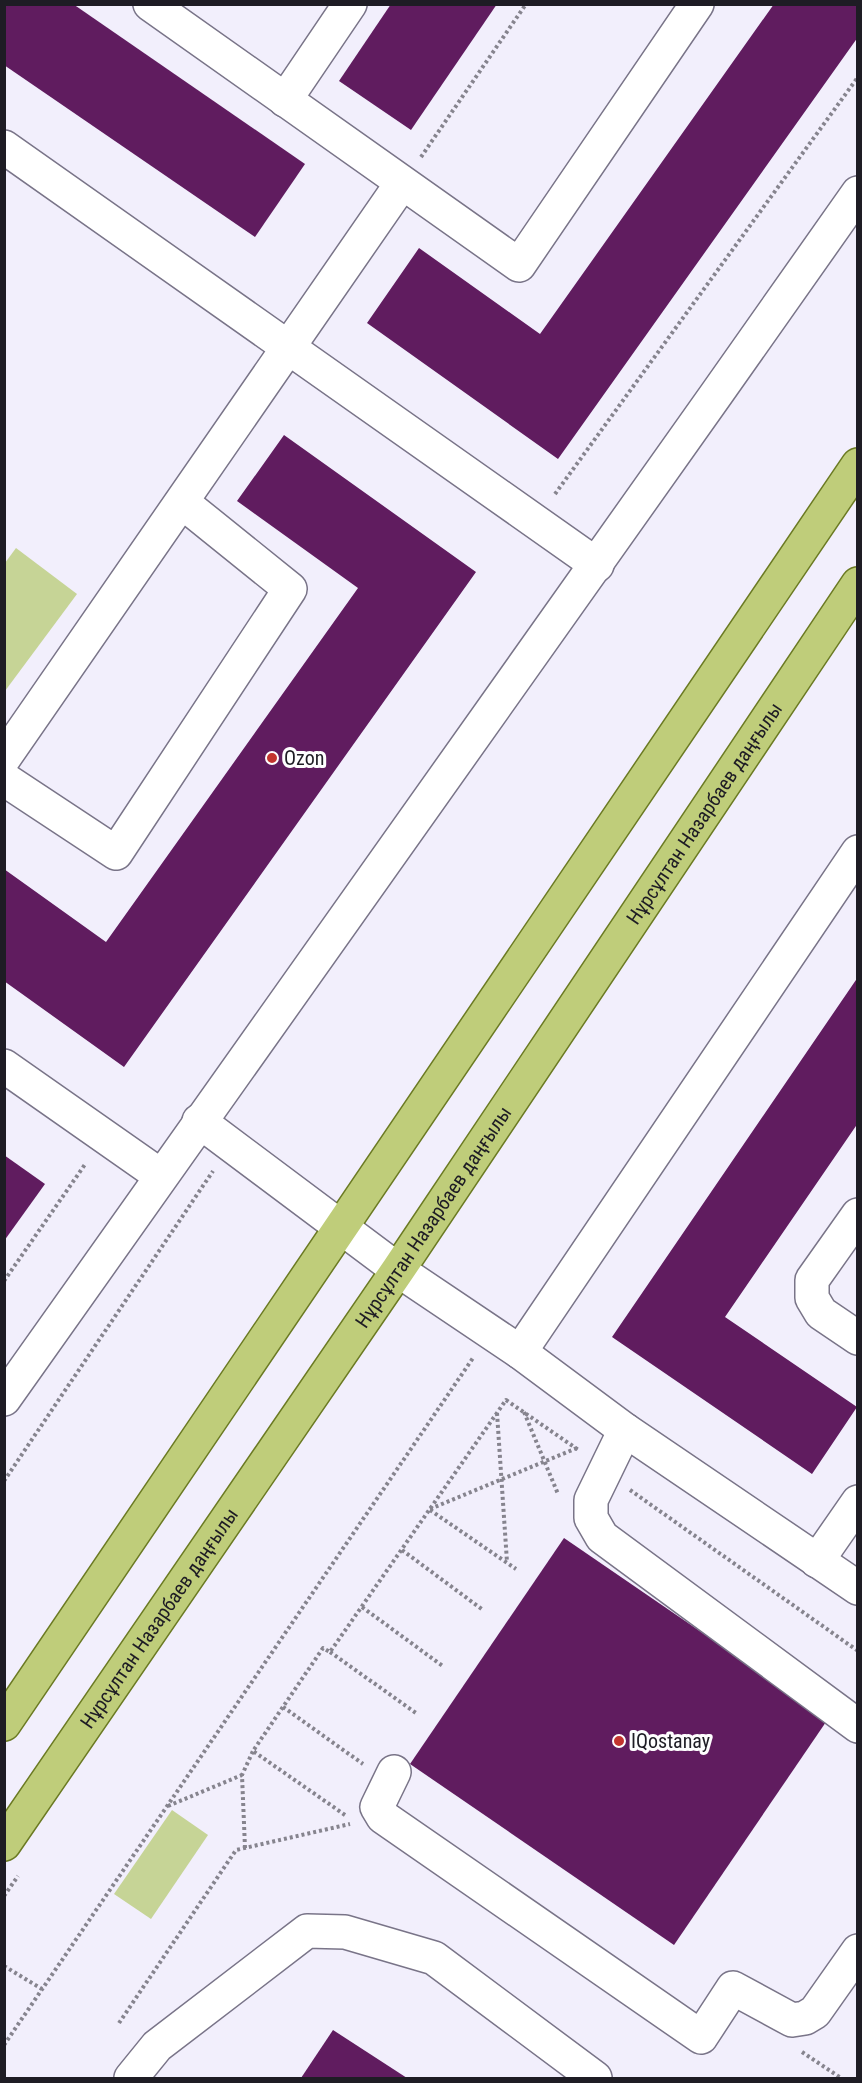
<svg xmlns="http://www.w3.org/2000/svg" width="862" height="2083" viewBox="0 0 862 2083" font-family="'Roboto Condensed',sans-serif">
<style>
.green{fill:#c6d496}
.building{fill:#601c5f}
.lines{fill:none;stroke-linecap:round;stroke-linejoin:round}
.minor-casing{stroke:#797488;stroke-width:36}
.major-casing{stroke:#6b7a23;stroke-width:36}
.path{stroke:#86848e;stroke-width:4;stroke-dasharray:3 3;stroke-linecap:butt}
.minor{stroke:#fff;stroke-width:33}
.major{stroke:#bfcd7a;stroke-width:33}
.poi-dot{fill:#c2342e;stroke:#fefefe;stroke-width:2}
.labels{text-anchor:middle;stroke-width:6;stroke-linejoin:round;paint-order:stroke}
.poi-label{font-size:20px;fill:#1e1c24;stroke:#fefefe;text-anchor:start}
.street-label{font-size:20px;fill:#1e1c24;stroke:#fefefe}
</style>
<rect width="100%" height="100%" fill="#f2effc"/>
<!-- green -->
<g class="green">
<polygon points="16,548 77,594 5,691 5,563"/>
<polygon points="172,1810 208,1835 151,1919 114,1894"/>
</g>
<!-- building -->
<g class="building">
<polygon points="4,4 73,4 305,164 255,237 4,65"/>
<polygon points="391,4 497,4 411,130 339,81"/>
<polygon points="774,4 858,4 858,37 558,459 367,323 419,248 540,334"/>
<polygon points="284,435 476,572 124,1067 4,981 4,869 106,942 358,588 237,501"/>
<polygon points="858,977 858,1123 725,1317 857,1407 812,1474 612,1337"/>
<polygon points="4,1155 45,1184 4,1241"/>
<polygon points="564,1538 828,1719 674,1945 410,1764"/>
<polygon points="333,2030 407,2078 301,2078"/>
</g>
<g class="lines">
<!-- minor casing -->
<g class="minor-casing">
<g id="minor">
<polyline points="150,4 519,265 697,4"/>
<polyline points="285,100 350,4"/>
<polyline points="4,147 597,565"/>
<polyline points="4,758 402,183"/>
<polyline points="4,779 116,853 290,589 182,502"/>
<polyline points="4,1066 161,1176"/>
<polyline points="199,1121 398,1270 520,1352 625,1430 858,1588"/>
<polyline points="858,1215 812,1280 812,1298 821,1313 858,1338"/>
<polyline points="520,1352 858,852"/>
<path d="M 4,1399 C 288,996 575,596 858,193"/>
<polyline points="625,1430 591,1500 591,1518 602,1537 858,1726"/>
<polyline points="817,1561 858,1502"/>
<polyline points="394,1772 377,1807 383,1817 701,2037 733,1988 792,2020 805,2018 815,2012 858,1951"/>
<polyline points="131,2078 157,2046 307,1931 345,1932 434,1958 595,2078"/>
</g>
</g>
<!-- major casing -->
<g class="major-casing">
<g id="major">
<polyline points="4,1724 858,465"/>
<path id="s1" d="M 4,1844 L 398,1270 L 858,584"/>
</g>
</g>
<!-- path -->
<g class="path">
<polyline points="421,157 526,4"/>
<polyline points="555,494 858,77"/>
<polyline points="4,1281 86,1163"/>
<polyline points="524,1412 558,1494"/>
<polyline points="497,1413 507,1562"/>
<polyline points="4,1481 213,1171"/>
<polyline points="630,1490 858,1651"/>
<polyline points="430,1509 577,1448"/>
<polyline points="430,1510 516,1569"/>
<polyline points="402,1550 483,1610"/>
<polyline points="362,1607 444,1667"/>
<polyline points="330,1652 416,1713"/>
<polyline points="283,1707 363,1764"/>
<polyline points="168,1806 242,1775"/>
<polyline points="345,1815 253,1751 323,1648 330,1652 506,1400 580,1451"/>
<polyline points="245,1848 242,1775 253,1751"/>
<polyline points="4,1896 18,1876"/>
<polyline points="4,1966 42,1989"/>
<polyline points="119,2023 236,1850 350,1824"/>
<polyline points="4,2045 473,1358"/>
<polyline points="802,2052 841,2078"/>
</g>
<!-- minor -->
<use href="#minor" class="minor"/>
<!-- major -->
<use href="#major" class="major"/>
</g>
<!-- markers -->
<g class="poi-dot">
<circle cx="272" cy="758" r="6"/>
<circle cx="619" cy="1741" r="6"/>
</g>
<g class="labels">
<!-- poi labels -->
<g class="poi-label">
<text x="284" y="765">Ozon</text>
<text x="631" y="1748">IQostanay</text>
</g>
<!-- street labels -->
<g class="street-label">
<text dy="7" stroke="none"><textPath href="#s1" startOffset="1246">Нұрсұлтан Назарбаев даңғылы</textPath></text>
<text dy="7" stroke="none"><textPath href="#s1" startOffset="760">Нұрсұлтан Назарбаев даңғылы</textPath></text>
<text dy="7" stroke="none"><textPath href="#s1" startOffset="274">Нұрсұлтан Назарбаев даңғылы</textPath></text>
</g>
</g>
<!-- border -->
<rect width="862" height="2083" fill="none" stroke="#1e1c24" stroke-width="12"/>
</svg>
